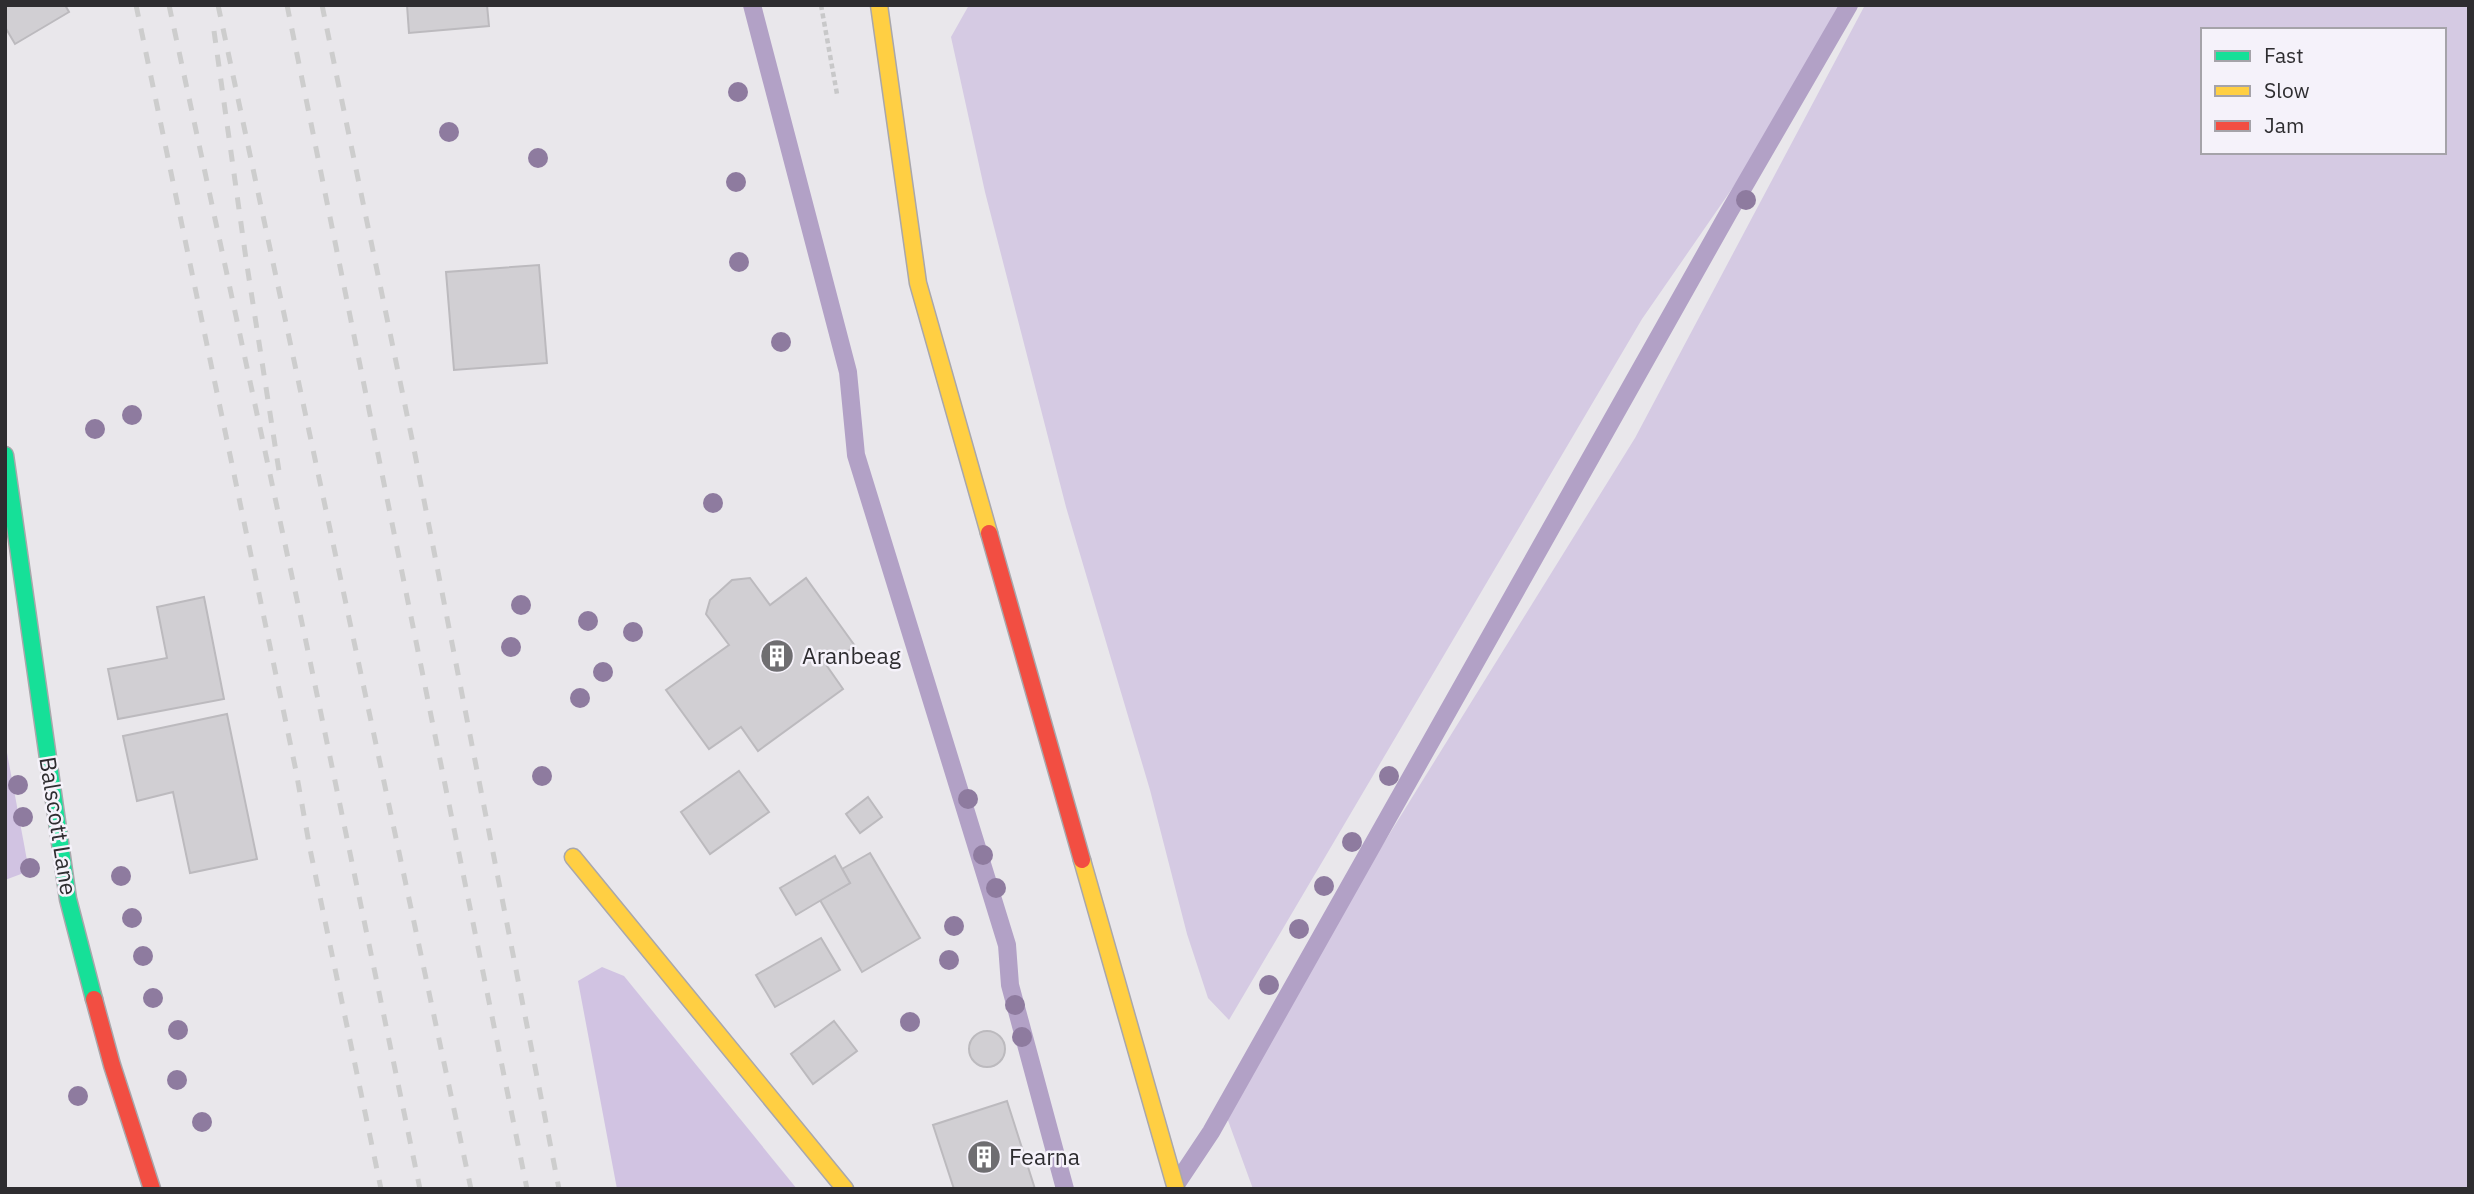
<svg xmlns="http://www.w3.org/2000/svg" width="2474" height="1194" viewBox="0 0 2474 1194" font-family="'IBM Plex Sans',sans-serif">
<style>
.green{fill:#d5cae3;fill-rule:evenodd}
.forest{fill:#d1c3e2}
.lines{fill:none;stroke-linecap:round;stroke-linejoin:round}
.stream{stroke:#b2a1c6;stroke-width:18}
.building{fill:#d1cfd3;stroke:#bcbabe;stroke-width:2}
.fast-casing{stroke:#a9a7ab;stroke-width:19}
.slow-casing{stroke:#a9a7ab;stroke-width:19}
.jam-casing{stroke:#a9a7ab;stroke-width:19}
.path{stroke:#c8c8c9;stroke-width:4.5;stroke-dasharray:5 3.5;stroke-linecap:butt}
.fast{stroke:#16e098;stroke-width:16}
.slow{stroke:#ffcf43;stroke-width:16}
.jam{stroke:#f24e42;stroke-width:16}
.rail{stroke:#cdcdcd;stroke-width:5;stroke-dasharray:12 12;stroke-linecap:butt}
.tree{fill:#8e7b9f}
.labels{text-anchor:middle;stroke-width:5;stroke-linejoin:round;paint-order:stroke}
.poi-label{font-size:23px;fill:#2e2d30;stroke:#f5f2fa;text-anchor:start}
.street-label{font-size:23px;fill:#2e2d30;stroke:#f5f2fa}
</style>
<rect width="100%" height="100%" fill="#e9e7eb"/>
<!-- green -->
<g class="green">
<polygon points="969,5 1859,5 1642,319 1229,1020 1208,998 1187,934 1150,790 1066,507 985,192 951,37"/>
<path d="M 1865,5 L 2469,5 L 2469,1189 L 1253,1189 L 1222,1104 L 1635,438 ZM 2203,30 L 2444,30 L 2444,152 L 2203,152 Z"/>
</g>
<!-- forest -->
<g class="forest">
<polygon points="5,742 29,871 5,880"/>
<polygon points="602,967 624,976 797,1189 617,1189 578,981"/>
</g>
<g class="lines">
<!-- stream -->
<g class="stream">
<polyline points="752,5 848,372 856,455 1007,945 1010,985 1065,1189"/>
<polyline points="1177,1183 1211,1132 1729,212 1849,5"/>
</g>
</g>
<!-- building -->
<g class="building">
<polygon points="5,5 65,5 69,12 15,44 5,27"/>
<polygon points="407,5 487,5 489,26 409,33"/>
<polygon points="539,265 547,363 454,370 446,272"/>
<polygon points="750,578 770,605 806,578 855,646 827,666 843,689 758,751 741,727 709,749 666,690 729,645 706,614 710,600 732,580"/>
<polygon points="204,597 224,699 118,719 108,669 167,658 157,607"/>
<polygon points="227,714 257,859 190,873 173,792 137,801 123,736"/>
<polygon points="739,771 769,812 710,854 681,812"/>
<polygon points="868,797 882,817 860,833 846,814"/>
<polygon points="870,853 920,938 862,972 820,900 850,883 842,869"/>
<polygon points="835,856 850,883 796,915 780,888"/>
<polygon points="821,938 840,970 775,1007 756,975"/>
<polygon points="834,1021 857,1051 813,1084 791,1054"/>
<circle cx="987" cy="1049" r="18"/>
<polygon points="1007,1101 1035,1189 954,1189 933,1125"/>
</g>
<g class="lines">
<!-- fast casing -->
<g class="fast-casing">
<polyline id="fast" points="5,455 68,899 94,999"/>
</g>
<!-- slow casing -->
<g class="slow-casing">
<g id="slow">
<polyline points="879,5 918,283 989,533"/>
<polyline points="573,857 845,1189"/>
<polyline points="1082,860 1176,1189"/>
</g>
</g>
<!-- jam casing -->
<g class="jam-casing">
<g id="jam">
<polyline points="989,533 1082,860"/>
<polyline points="94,999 112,1065 152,1189"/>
</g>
</g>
<!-- path -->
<polyline class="path" points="821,5 837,94"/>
<!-- fast -->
<use href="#fast" class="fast"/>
<!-- slow -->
<use href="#slow" class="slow"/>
<!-- jam -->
<use href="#jam" class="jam"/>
<!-- rail -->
<g class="rail">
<polyline points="136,5 296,771 310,849 381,1189"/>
<polyline points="169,5 305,637 420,1189"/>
<polyline points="218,5 471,1189"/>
<polyline points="287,5 527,1189"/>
<polyline points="322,5 412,439 559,1189"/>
<polyline points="214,31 246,259 279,471"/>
</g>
</g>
<!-- trees -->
<g class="tree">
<circle cx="738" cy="92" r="10"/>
<circle cx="449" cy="132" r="10"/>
<circle cx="538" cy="158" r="10"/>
<circle cx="736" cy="182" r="10"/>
<circle cx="1746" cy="200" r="10"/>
<circle cx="739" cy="262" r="10"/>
<circle cx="781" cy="342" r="10"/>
<circle cx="132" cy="415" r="10"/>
<circle cx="95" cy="429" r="10"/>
<circle cx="713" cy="503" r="10"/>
<circle cx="521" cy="605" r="10"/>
<circle cx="588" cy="621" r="10"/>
<circle cx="633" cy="632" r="10"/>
<circle cx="511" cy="647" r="10"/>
<circle cx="603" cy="672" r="10"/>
<circle cx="580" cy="698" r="10"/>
<circle cx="542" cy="776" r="10"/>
<circle cx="1389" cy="776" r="10"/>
<circle cx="18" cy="785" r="10"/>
<circle cx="968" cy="799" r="10"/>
<circle cx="23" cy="817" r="10"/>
<circle cx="1352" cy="842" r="10"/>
<circle cx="983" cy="855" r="10"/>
<circle cx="30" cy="868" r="10"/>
<circle cx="121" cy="876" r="10"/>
<circle cx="1324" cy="886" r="10"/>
<circle cx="996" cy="888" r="10"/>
<circle cx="132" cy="918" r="10"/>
<circle cx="954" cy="926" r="10"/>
<circle cx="1299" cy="929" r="10"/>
<circle cx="143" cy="956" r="10"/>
<circle cx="949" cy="960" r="10"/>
<circle cx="1269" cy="985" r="10"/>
<circle cx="153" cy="998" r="10"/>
<circle cx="1015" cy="1005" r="10"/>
<circle cx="910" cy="1022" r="10"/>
<circle cx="178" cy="1030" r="10"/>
<circle cx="1022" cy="1037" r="10"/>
<circle cx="177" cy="1080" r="10"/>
<circle cx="78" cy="1096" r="10"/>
<circle cx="202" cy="1122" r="10"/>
</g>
<!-- icons -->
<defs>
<g id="building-disc" transform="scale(1.75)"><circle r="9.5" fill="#6f6e71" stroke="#f5f2fa"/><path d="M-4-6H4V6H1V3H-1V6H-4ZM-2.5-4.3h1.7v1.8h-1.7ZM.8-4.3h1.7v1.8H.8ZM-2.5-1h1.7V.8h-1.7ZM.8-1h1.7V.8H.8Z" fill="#fff"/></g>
</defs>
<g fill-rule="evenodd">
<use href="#building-disc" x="777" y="656"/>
<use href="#building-disc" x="984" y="1157"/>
</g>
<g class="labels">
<!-- poi labels -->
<g class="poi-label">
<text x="802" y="664">Aranbeag</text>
<text x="1009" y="1165">Fearna</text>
</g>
<!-- street labels -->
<g class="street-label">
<text transform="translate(58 826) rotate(81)" y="8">Balscott Lane</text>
</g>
</g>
<!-- border -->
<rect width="2474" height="1194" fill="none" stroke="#2e2d30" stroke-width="14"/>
<!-- legend -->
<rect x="2201" y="28" width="245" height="126" fill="#f5f2fa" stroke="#a5a3a9" stroke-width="2"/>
<rect x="2215" y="51" width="35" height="10" fill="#16e098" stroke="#a5a3a9" stroke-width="2"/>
<text x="2264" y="63" font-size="21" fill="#2e2d30">Fast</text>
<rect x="2215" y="86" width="35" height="10" fill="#ffcf43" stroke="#a5a3a9" stroke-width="2"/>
<text x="2264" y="98" font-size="21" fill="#2e2d30">Slow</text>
<rect x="2215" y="121" width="35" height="10" fill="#f24e42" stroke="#a5a3a9" stroke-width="2"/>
<text x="2264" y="133" font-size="21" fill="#2e2d30">Jam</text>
</svg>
